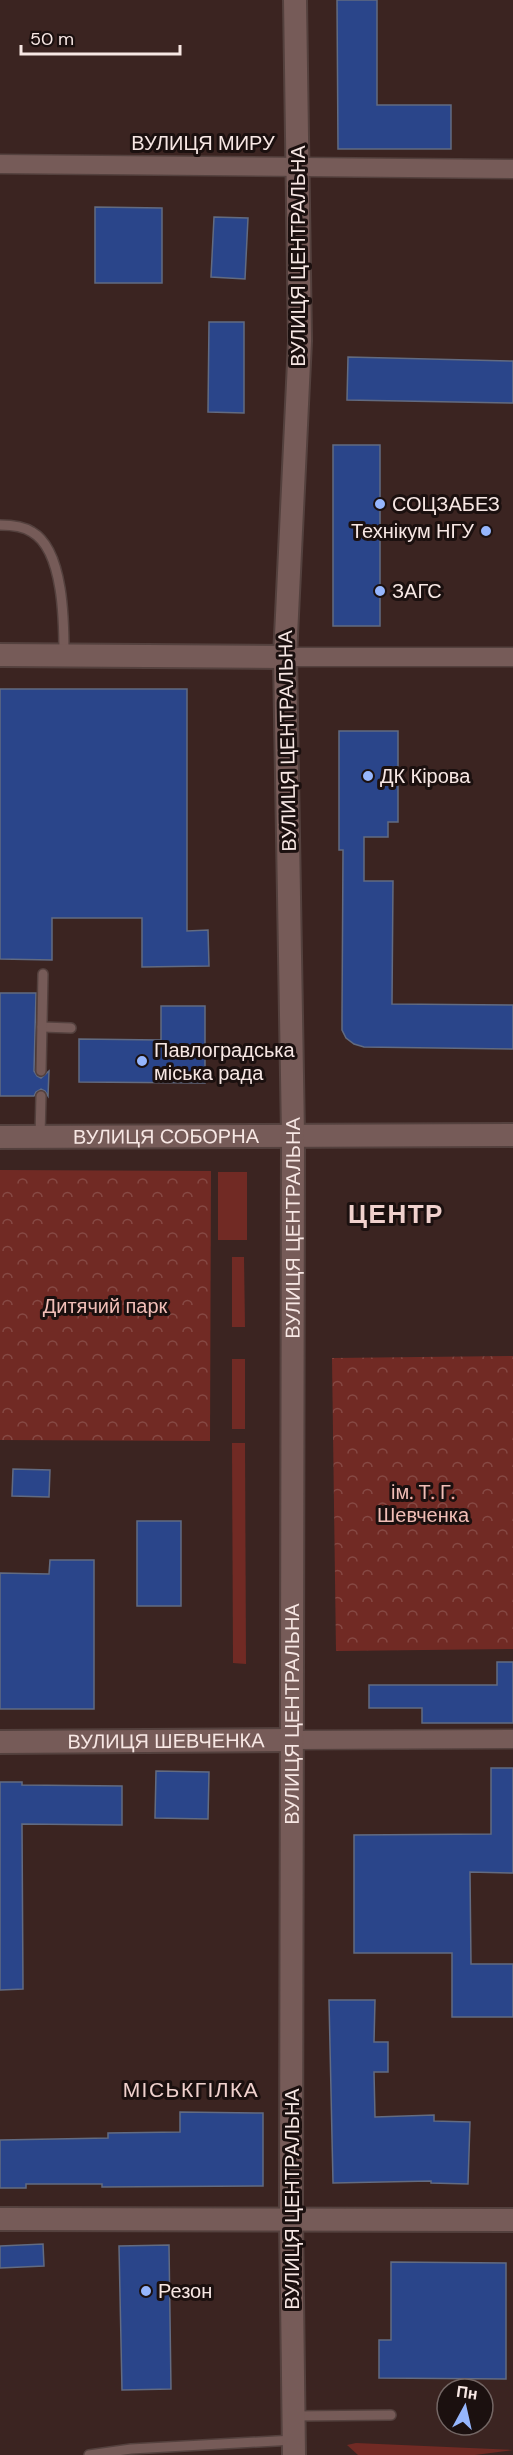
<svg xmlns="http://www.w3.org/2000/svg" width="513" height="2455" viewBox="0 0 513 2455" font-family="'DM Sans',sans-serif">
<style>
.grass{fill:#712a24}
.park{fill:url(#park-crowns)}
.building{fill:#2a458a;stroke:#626b81;stroke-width:1.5}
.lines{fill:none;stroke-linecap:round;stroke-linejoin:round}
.service-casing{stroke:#54413e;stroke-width:12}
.minor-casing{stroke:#54413e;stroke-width:21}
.tertiary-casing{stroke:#54413e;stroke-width:26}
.service{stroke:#765b58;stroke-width:9}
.minor{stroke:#765b58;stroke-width:18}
.tertiary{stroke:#765b58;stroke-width:22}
.poi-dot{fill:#96b6fd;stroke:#1b100f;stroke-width:2}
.labels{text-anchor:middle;stroke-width:6;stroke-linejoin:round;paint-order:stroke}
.street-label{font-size:20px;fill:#f7e7e4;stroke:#1b100f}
.poi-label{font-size:20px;fill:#f7e7e4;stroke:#1b100f;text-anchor:start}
.park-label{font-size:20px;fill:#f1beb7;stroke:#1b100f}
.neighbourhood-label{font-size:21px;letter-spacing:1.5px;fill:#f0d1cd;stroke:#1b100f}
.district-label{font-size:26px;font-weight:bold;letter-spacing:1.5px;fill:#f0d1cd;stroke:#1b100f}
</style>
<defs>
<pattern id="park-crowns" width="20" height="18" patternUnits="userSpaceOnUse" patternTransform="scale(1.5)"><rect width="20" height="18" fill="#712a24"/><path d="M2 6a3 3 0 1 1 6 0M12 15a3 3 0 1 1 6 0" fill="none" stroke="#864944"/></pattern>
</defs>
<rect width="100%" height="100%" fill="#3b2421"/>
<!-- grass -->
<g class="grass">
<rect x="218" y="1172" width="29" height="68"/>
<polygon points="232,1257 244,1257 245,1327 232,1327"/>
<rect x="232" y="1359" width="13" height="70"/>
<polygon points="232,1443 245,1443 246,1664 233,1663"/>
<polygon points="356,2443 513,2450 475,2455 358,2455 347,2445"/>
</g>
<!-- park -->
<g class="park">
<polygon points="0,1170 211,1171 210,1441 0,1440"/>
<polygon points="513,1356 513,1649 336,1651 332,1358"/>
</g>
<!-- building -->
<g class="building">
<polygon points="337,0 377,0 377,105 451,105 451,149 338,149"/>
<polygon points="95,207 162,208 162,283 95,283"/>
<polygon points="214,217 248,218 245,279 211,277"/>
<polygon points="209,322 244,322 244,413 208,412"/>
<polygon points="348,357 513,361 513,403 347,400"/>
<rect x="333" y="445" width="47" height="181"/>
<polygon points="0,689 187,689 187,931 208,930 209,966 142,967 142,918 52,918 52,960 0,959"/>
<polygon points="339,731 398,731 398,822 388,822 388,837 364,837 364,881 393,881 392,1004 513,1005 513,1049 364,1047 354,1044 346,1038 342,1030 342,1017 343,850 339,850"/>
<polygon points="0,993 36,993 34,1071 37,1076 41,1078 49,1071 48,1096 45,1091 41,1089 36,1092 34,1096 0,1096"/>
<polygon points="161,1006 205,1006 205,1083 79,1082 79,1039 161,1040"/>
<polygon points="13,1469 50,1470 49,1497 12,1496"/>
<rect x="137" y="1521" width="44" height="85"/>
<polygon points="50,1560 94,1560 94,1709 0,1709 0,1573 49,1574"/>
<polygon points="497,1662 513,1662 513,1723 422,1723 422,1708 369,1708 369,1685 497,1685"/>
<polygon points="491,1768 513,1768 513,1873 470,1872 471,1964 513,1964 513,2017 452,2017 452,1953 354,1953 354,1835 491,1834"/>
<polygon points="156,1771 209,1772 208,1819 155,1818"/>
<polygon points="0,1782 22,1782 22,1785 122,1786 122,1825 22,1824 23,1989 0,1990"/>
<polygon points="329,2000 375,2000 374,2042 388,2042 388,2072 374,2072 375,2117 434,2115 434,2121 470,2122 468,2184 431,2183 431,2181 333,2183"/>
<polygon points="180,2112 263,2113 263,2186 102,2187 102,2184 26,2184 26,2188 0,2188 0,2140 108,2138 108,2133 180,2132"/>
<polygon points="43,2244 44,2266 0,2268 0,2246"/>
<polygon points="169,2245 171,2389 122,2390 119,2246"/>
<polygon points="391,2262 506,2263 506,2379 379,2378 379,2340 391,2340"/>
</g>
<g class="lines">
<!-- service casing -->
<g class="service-casing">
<g id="service">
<path d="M 0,525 C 11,525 23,526 32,532 C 64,550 64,623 64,655"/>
<polyline points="42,1027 71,1028"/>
<polyline points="41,1071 43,974"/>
<polyline points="40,1136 41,1096"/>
<polyline points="294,2416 391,2415"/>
<polyline points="89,2455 131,2449 294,2440"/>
</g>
</g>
<!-- minor casing -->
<g class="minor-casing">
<g id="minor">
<polyline points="0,164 513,169"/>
<polyline points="285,657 513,657"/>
<polyline points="293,1740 513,1739"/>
</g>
</g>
<!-- tertiary casing -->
<g class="tertiary-casing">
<g id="tertiary">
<polyline points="0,655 285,657"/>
<path id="s1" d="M 0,1137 L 513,1135"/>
<path id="s2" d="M 0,1742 L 293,1740"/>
<polyline points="0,2219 513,2220"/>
<path id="s3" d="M 294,2455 L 291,2218 L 293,1135 L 285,657 L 300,341 L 295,0"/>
</g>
</g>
<!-- service -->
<use href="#service" class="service"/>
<!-- minor -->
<use href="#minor" class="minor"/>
<!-- tertiary -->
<use href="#tertiary" class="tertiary"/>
</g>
<!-- markers -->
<g class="poi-dot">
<circle cx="380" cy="504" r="6"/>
<circle cx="486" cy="531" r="6"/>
<circle cx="380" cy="591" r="6"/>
<circle cx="368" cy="776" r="6"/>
<circle cx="142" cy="1061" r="6"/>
<circle cx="146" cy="2291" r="6"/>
</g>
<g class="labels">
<!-- street labels -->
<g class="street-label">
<text x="203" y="150">ВУЛИЦЯ МИРУ</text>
<text transform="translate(298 256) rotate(-90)" y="7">ВУЛИЦЯ ЦЕНТРАЛЬНА</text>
<text transform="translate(287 741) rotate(-91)" y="7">ВУЛИЦЯ ЦЕНТРАЛЬНА</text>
<text dy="7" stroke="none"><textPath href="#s1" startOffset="166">ВУЛИЦЯ СОБОРНА</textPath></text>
<text dy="7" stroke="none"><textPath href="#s3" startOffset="1227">ВУЛИЦЯ ЦЕНТРАЛЬНА</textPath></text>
<text dy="7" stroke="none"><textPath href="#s3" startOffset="741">ВУЛИЦЯ ЦЕНТРАЛЬНА</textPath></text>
<text dy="7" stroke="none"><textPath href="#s2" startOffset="166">ВУЛИЦЯ ШЕВЧЕНКА</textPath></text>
<text transform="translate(292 2199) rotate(-90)" y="7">ВУЛИЦЯ ЦЕНТРАЛЬНА</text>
</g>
<!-- poi labels -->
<g class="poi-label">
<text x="392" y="511">СОЦЗАБЕЗ</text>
<text x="474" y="538" text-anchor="end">Технікум НГУ</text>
<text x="392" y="598">ЗАГС</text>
<text x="380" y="783">ДК Кірова</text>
<text x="154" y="1057">Павлоградська<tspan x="154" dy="23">міська рада</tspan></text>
<text x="158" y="2298">Резон</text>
</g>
<!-- park labels -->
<g class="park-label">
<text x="105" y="1313">Дитячий парк</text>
<text x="423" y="1499">ім. Т. Г.<tspan x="423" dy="23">Шевченка</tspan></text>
</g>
<!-- neighbourhood labels -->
<g class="neighbourhood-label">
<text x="191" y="2097">МІСЬКГІЛКА</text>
</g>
<!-- district labels -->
<g class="district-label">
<text x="396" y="1223">ЦЕНТР</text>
</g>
</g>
<!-- north arrow -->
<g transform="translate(465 2407) rotate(8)"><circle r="28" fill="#1b100f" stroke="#736664" stroke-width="1.5"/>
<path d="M0-4.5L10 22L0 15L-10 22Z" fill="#96b6fd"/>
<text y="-9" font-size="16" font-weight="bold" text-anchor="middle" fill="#f7e7e4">Пн</text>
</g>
<!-- scale -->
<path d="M21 45v9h159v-9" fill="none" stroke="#f7e7e4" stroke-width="3"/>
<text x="30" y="45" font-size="18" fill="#f7e7e4" stroke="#1b100f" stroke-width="4.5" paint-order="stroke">50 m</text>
</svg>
